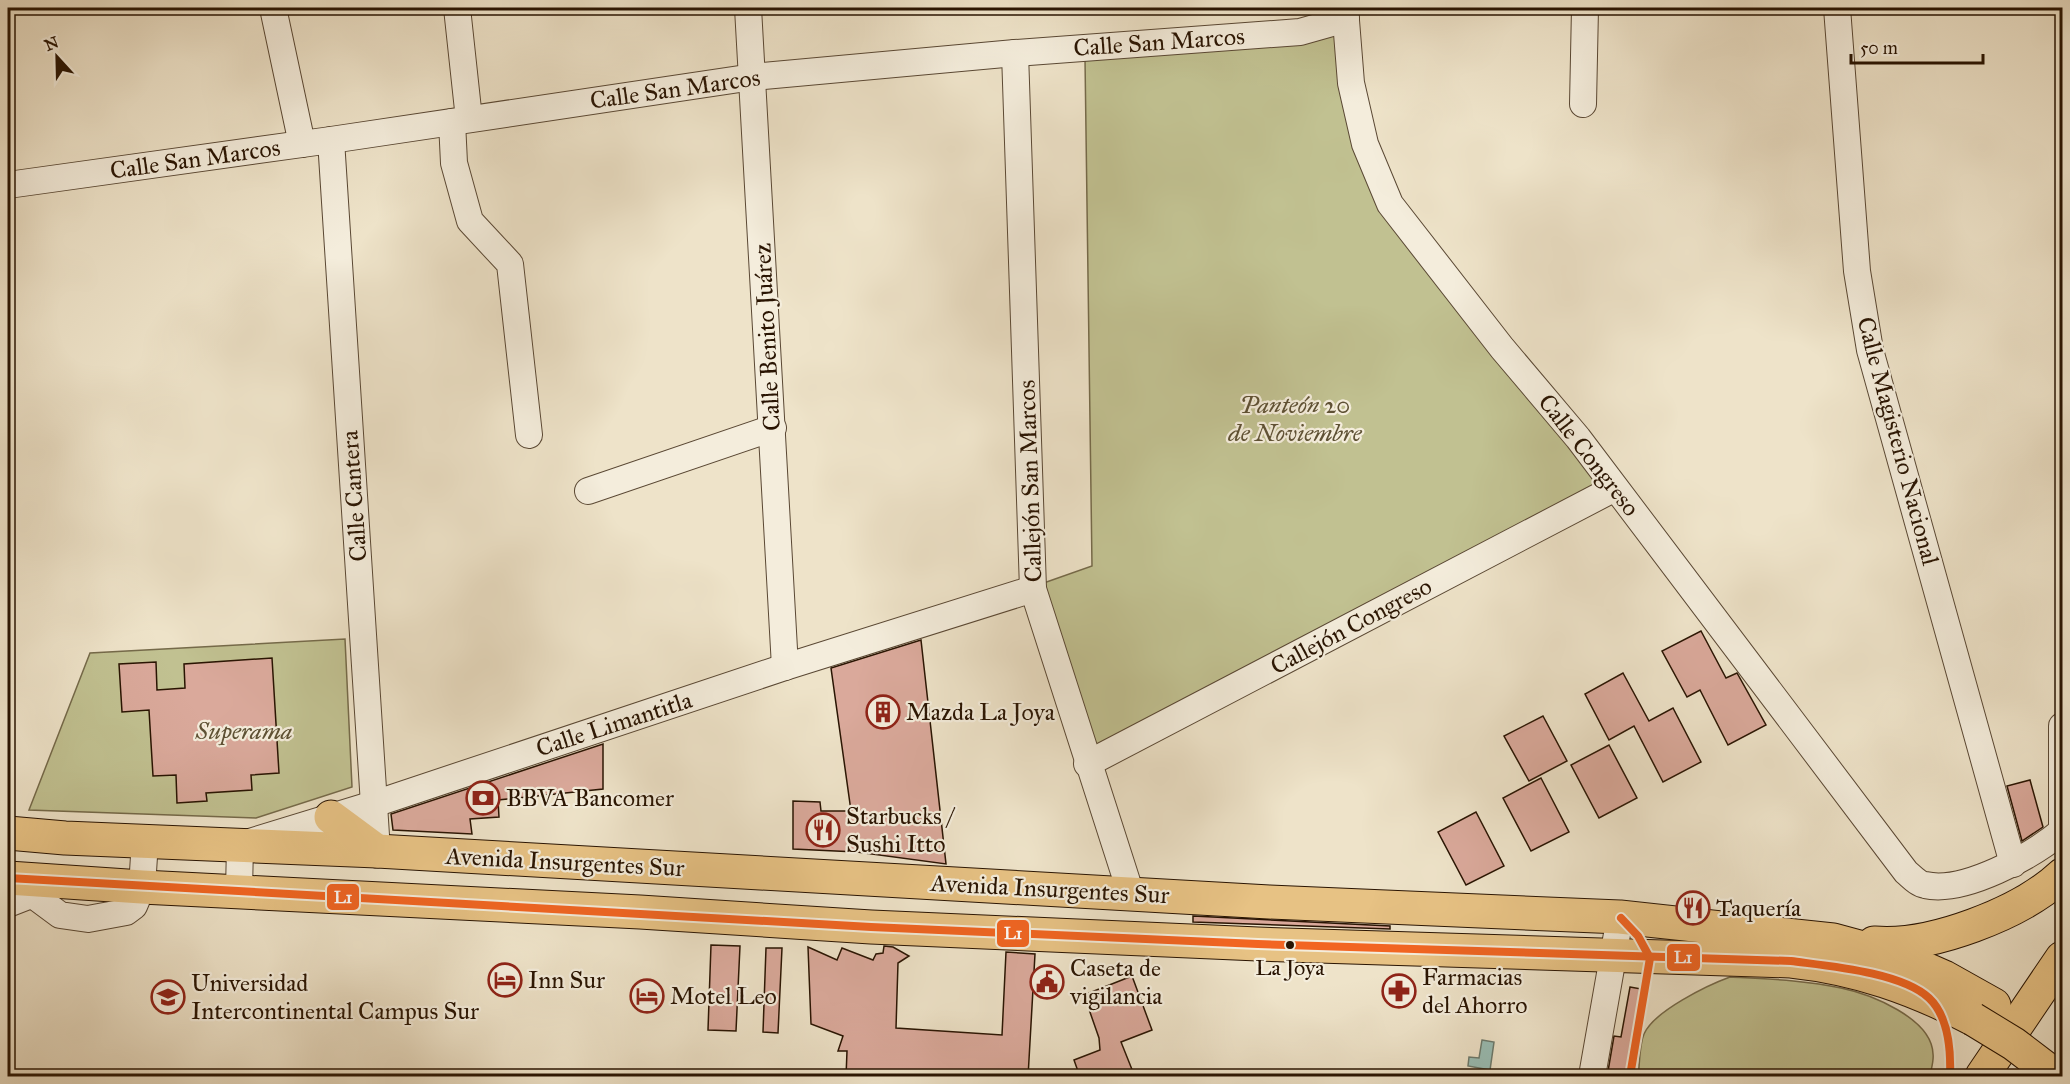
<svg xmlns="http://www.w3.org/2000/svg" width="2070" height="1084" viewBox="0 0 2070 1084" font-family="'IM FELL Great Primer',serif">
<style>
.green{fill:#c1c191;stroke:#756a4a;stroke-width:1.5}
.water{fill:#99beb5;stroke:#6c7a6d;stroke-width:1.5}
.building{fill:#daa99b;stroke:#291402;stroke-width:1.5}
.lines{fill:none;stroke-linecap:round;stroke-linejoin:round}
.minor-casing{stroke:#5a4834;stroke-width:28}
.major-casing{stroke:#291402;stroke-width:35}
.minor{stroke:#f4eddc;stroke-width:26}
.major{stroke:#e7c284;stroke-width:33}
.major-bridge-casing{stroke:#291402;stroke-width:35;stroke-linecap:butt}
.major-bridge{stroke:#e7c284;stroke-width:33}
.bus-1-casing{stroke:#f4eddc;stroke-width:12}
.bus-1{stroke:#f26522;stroke-width:8}
.bus-dot{fill:#291402;stroke:#f4eddc;stroke-width:2}
.labels{text-anchor:middle;stroke-width:4.5;stroke-linejoin:round;paint-order:stroke}
.bus-label{font-size:22px;fill:#291402;stroke:#f4eddc}
.street-label{font-size:24px;fill:#291402;stroke:#f4eddc}
.park-label{font-size:24px;font-style:italic;fill:#5e5134;stroke:#f4eddc}
.poi-label{font-size:24px;fill:#291402;stroke:#f4eddc;text-anchor:start}
.line-badge{stroke:#f4eddc;stroke-width:2}
.badge-label{font-size:16px;text-anchor:middle;font-weight:bold;fill:#fff}
</style>
<rect width="100%" height="100%" fill="#eee3c9"/>
<filter id="stains"><feTurbulence type="fractalNoise" baseFrequency=".00333" numOctaves="4"/><feColorMatrix values="0 0 0 0 .2 0 0 0 0 .09 0 0 0 0 .02 0 0 0 .5 -.17"/></filter>
<radialGradient id="worn" r=".72"><stop offset=".6" stop-color="#630" stop-opacity="0"/><stop offset="1" stop-color="#630" stop-opacity=".3"/></radialGradient>
<!-- green -->
<g class="green">
<polygon points="1346,24 1390,206 1611,485 1092,757 1038,585 1092,566 1085,59"/>
<polygon points="345,639 352,787 256,818 29,810 90,653"/>
<path d="M 1730,977 C 1766,979 1805,980 1841,988 C 1870,994 1932,1018 1933,1054 C 1934,1061 1931,1069 1930,1076 L 1638,1076 C 1640,1064 1639,1046 1644,1034 C 1654,1011 1708,985 1730,977 Z"/>
</g>
<!-- water -->
<polygon class="water" points="1482,1040 1494,1042 1490,1070 1468,1066 1469,1057 1479,1058"/>
<!-- building -->
<g class="building">
<polygon points="1701,631 1726,678 1737,673 1766,725 1728,745 1700,690 1687,697 1662,651"/>
<polygon points="921,640 946,864 857,852 793,849 793,801 820,802 821,811 851,811 831,668"/>
<polygon points="272,658 279,773 251,775 252,790 206,793 207,801 177,803 176,775 153,776 149,710 122,712 119,664 156,662 157,690 185,688 184,664"/>
<polygon points="1623,673 1649,721 1673,708 1701,762 1663,782 1634,726 1609,740 1585,694"/>
<polygon points="1543,716 1567,761 1529,781 1504,736"/>
<polygon points="603,744 603,789 498,800 499,817 470,819 472,834 393,830 391,814"/>
<polygon points="1609,745 1637,798 1599,818 1571,765"/>
<polygon points="1541,778 1569,832 1531,851 1503,798"/>
<polygon points="2030,780 2043,827 2022,841 2007,786"/>
<polygon points="1476,812 1504,866 1466,885 1438,832"/>
<polygon points="1193,916 1390,926 1390,929 1193,922"/>
<polygon points="711,945 740,946 736,1031 708,1030"/>
<polygon points="884,946 893,947 909,956 898,963 896,1028 1002,1035 1006,952 1035,954 1028,1077 846,1077 847,1051 838,1051 843,1036 811,1024 808,947 837,960 842,948 873,960 876,954 883,953"/>
<polygon points="766,948 782,948 778,1033 763,1032"/>
<polygon points="1132,976 1152,1030 1121,1042 1135,1077 1080,1077 1074,1060 1100,1050 1099,1038 1084,995"/>
<polygon points="1630,987 1647,990 1633,1077 1607,1077 1614,1036 1621,1037"/>
</g>
<g class="lines">
<!-- minor casing -->
<g class="minor-casing">
<g id="minor">
<polyline points="273,8 302,144"/>
<polyline points="457,8 469,119"/>
<polyline points="748,8 785,667"/>
<path d="M 1345,8 L 1351,83 L 1365,144 L 1390,204 L 1502,348 L 1578,438 L 1906,872 C 1912,877 1918,884 1925,885 C 1964,894 2032,856 2062,831"/>
<polyline points="1837,8 1857,271 1870,350 2013,864"/>
<polyline points="1015,53 1033,589 1131,894"/>
<polyline points="1583,104 1585,8"/>
<polyline points="452,122 454,163 470,221 510,264 529,435"/>
<polyline points="331,140 377,851"/>
<polyline points="8,185 331,140 753,77 1015,53 1300,32 1346,19"/>
<polyline points="588,491 773,428"/>
<polyline points="1087,764 1615,488"/>
<polyline points="2062,832 2062,726"/>
<polyline points="239,891 240,845 374,804 785,667 1033,589"/>
<polyline points="33,895 60,915 88,919 126,912 134,906 142,887 145,841"/>
<polyline points="8,904 49,888"/>
<polyline points="1592,1076 1620,917"/>
</g>
</g>
<!-- major casing -->
<g class="major-casing">
<g id="major">
<polyline points="331,817 377,851"/>
<polyline points="8,833 65,838 377,851 1269,902 1620,917 1833,940 1903,959 1944,977 1994,1005"/>
<path d="M 8,878 L 142,887 L 640,912 L 871,927 L 1258,944 L 1791,961 C 1857,968 1914,988 1973,1019"/>
<path d="M 1874,943 C 1930,948 2020,914 2062,875"/>
<polyline points="1982,1076 2062,958"/>
</g>
</g>
<!-- minor -->
<use href="#minor" class="minor"/>
<!-- major -->
<use href="#major" class="major"/>
<!-- major-bridge casing -->
<g class="major-bridge-casing">
<polyline id="major-bridge" points="1973,1019 2014,1044 2056,1076"/>
</g>
<!-- major-bridge -->
<use href="#major-bridge" class="major-bridge"/>
<!-- bus-1 casing -->
<g class="bus-1-casing">
<g id="bus-1">
<path d="M 8,878 L 871,927 L 1258,944 L 1791,961 C 1828,966 1901,972 1929,998 C 1949,1017 1951,1050 1950,1076"/>
<polyline points="1621,918 1638,936 1650,958 1630,1076"/>
</g>
</g>
<!-- bus-1 -->
<use href="#bus-1" class="bus-1"/>
</g>
<!-- icons -->
<defs>
<g id="building-ring" transform="scale(1.725)"><circle r="9.5" fill="#f4eddc" stroke="#8f2418" stroke-width="1.5"/><path d="M-4-6H4V6H1V3H-1V6H-4ZM-2.5-4.3h1.7v1.8h-1.7ZM.8-4.3h1.7v1.8H.8ZM-2.5-1h1.7V.8h-1.7ZM.8-1h1.7V.8H.8Z" fill="#8f2418"/></g>
<g id="bank-ring" transform="scale(1.725)"><circle r="9.5" fill="#f4eddc" stroke="#8f2418" stroke-width="1.5"/><path d="M-6-4H6V4H-6ZM0-2.3a2.3 2.3 0 1 0 0 4.6a2.3 2.3 0 1 0 0-4.6Z" fill="#8f2418"/></g>
<g id="restaurant-ring" transform="scale(1.725)"><circle r="9.5" fill="#f4eddc" stroke="#8f2418" stroke-width="1.5"/><path d="M-5-6h1v4h1v-4h1v4h1v-4h1v5L-1.5 .5V6h-2V.5L-5-1ZM5-6V6H3V1.5H1.5Q1.5-4 5-6Z" fill="#8f2418"/></g>
<g id="hotel-ring" transform="scale(1.725)"><circle r="9.5" fill="#f4eddc" stroke="#8f2418" stroke-width="1.5"/><path d="M-6-4.5h1.5V1H6V5H4.5V3h-9V5H-6ZM-4 0a1.8 1.8 0 1 1 3.6 0ZM.5 0V-2.5h3Q6-2.5 6 0Z" fill="#8f2418"/></g>
<g id="civic-ring" transform="scale(1.725)"><circle r="9.5" fill="#f4eddc" stroke="#8f2418" stroke-width="1.5"/><path d="M-.6-6.5H3V-4.5H.6V-3L4-1V1h2V6H-6V1h2V-1L-.6-3ZM-1.2 2.5V6h2.4V2.5Z" fill="#8f2418"/></g>
<g id="pharmacy-ring" transform="scale(1.725)"><circle r="9.5" fill="#f4eddc" stroke="#8f2418" stroke-width="1.5"/><path d="M-2-6h4v4h4v4h-4v4h-4v-4h-4v-4h4Z" fill="#8f2418"/></g>
<g id="university-ring" transform="scale(1.725)"><circle r="9.5" fill="#f4eddc" stroke="#8f2418" stroke-width="1.5"/><path d="M0-5L7-2L0 1L-7-2ZM-4 1L0 2.5L4 1V4Q0 6-4 4Z" fill="#8f2418"/></g>
</defs>
<g fill-rule="evenodd">
<use href="#building-ring" x="883" y="712"/>
<use href="#bank-ring" x="483" y="798"/>
<use href="#restaurant-ring" x="823" y="830"/>
<use href="#restaurant-ring" x="1693" y="908"/>
<use href="#hotel-ring" x="505" y="980"/>
<use href="#civic-ring" x="1047" y="982"/>
<use href="#pharmacy-ring" x="1399" y="991"/>
<use href="#hotel-ring" x="647" y="996"/>
<use href="#university-ring" x="168" y="997"/>
</g>
<!-- markers -->
<circle class="bus-dot" cx="1290" cy="945" r="5"/>
<g class="labels">
<!-- bus labels -->
<g class="bus-label">
<text x="1290" y="975">La Joya</text>
</g>
<!-- street labels -->
<g class="street-label">
<text transform="translate(1159 42) rotate(-4)" y="8">Calle San Marcos</text>
<text transform="translate(675 89) rotate(-8)" y="8">Calle San Marcos</text>
<text transform="translate(195 159) rotate(-8)" y="8">Calle San Marcos</text>
<text transform="translate(767 337) rotate(-93)" y="8">Calle Benito Juárez</text>
<text transform="translate(1898 441) rotate(75)" y="8">Calle Magisterio Nacional</text>
<text transform="translate(1589 455) rotate(52)" y="8">Calle Congreso</text>
<text transform="translate(1030 481) rotate(-92)" y="8">Callejón San Marcos</text>
<text transform="translate(354 496) rotate(-94)" y="8">Calle Cantera</text>
<text transform="translate(1351 626) rotate(-28)" y="8">Callejón Congreso</text>
<text transform="translate(614 724) rotate(-18)" y="8">Calle Limantitla</text>
<text transform="translate(565 862) rotate(3)" y="8">Avenida Insurgentes Sur</text>
<text transform="translate(1050 889) rotate(3)" y="8">Avenida Insurgentes Sur</text>
</g>
<!-- park labels -->
<g class="park-label">
<text x="1295" y="413">Panteón 20<tspan x="1295" dy="28">de Noviembre</tspan></text>
<text x="244" y="739">Superama</text>
</g>
<!-- poi labels -->
<g class="poi-label">
<text x="906" y="720">Mazda La Joya</text>
<text x="506" y="806">BBVA Bancomer</text>
<text x="846" y="824">Starbucks /<tspan x="846" dy="28">Sushi Itto</tspan></text>
<text x="1716" y="916">Taquería</text>
<text x="1070" y="976">Caseta de<tspan x="1070" dy="28">vigilancia</tspan></text>
<text x="1422" y="985">Farmacias<tspan x="1422" dy="28">del Ahorro</tspan></text>
<text x="528" y="988">Inn Sur</text>
<text x="191" y="991">Universidad<tspan x="191" dy="28">Intercontinental Campus Sur</tspan></text>
<text x="670" y="1004">Motel Leo</text>
</g>
</g>
<g class="line-badge">
<rect x="326" y="883" width="34" height="28" rx="6" fill="#f26522"/>
<rect x="996" y="919" width="34" height="29" rx="6" fill="#f26522"/>
<rect x="1666" y="943" width="35" height="29" rx="6" fill="#f26522"/>
</g>
<g class="badge-label">
<text x="343" y="903">L1</text>
<text x="1013" y="939">L1</text>
<text x="1683" y="963">L1</text>
</g>
<!-- margin -->
<rect width="2070" height="1084" fill="none" stroke="#eee3c9" stroke-width="30"/>
<rect x="9" y="9" width="2052" height="1066" fill="none" stroke="#291402" stroke-width="3"/>
<rect x="15" y="15" width="2040" height="1054" fill="none" stroke="#291402" stroke-width="1.5"/>
<!-- north arrow -->
<g transform="translate(57 57) rotate(338)" stroke="#f4eddc" stroke-width="4.5" paint-order="stroke">
<path d="M0-4.5L10 22L0 15L-10 22Z" fill="#291402"/>
<text y="-9" font-size="16" font-weight="bold" text-anchor="middle" fill="#291402">N</text>
</g>
<!-- scale -->
<path d="M1851 54v9h132v-9" fill="none" stroke="#291402" stroke-width="3"/>
<text x="1860" y="54" font-size="18" fill="#291402" stroke="#f4eddc" stroke-width="4.5" paint-order="stroke">50 m</text>
<rect width="100%" height="100%" filter="url(#stains)"/>
<rect width="100%" height="100%" fill="url(#worn)"/>
</svg>
